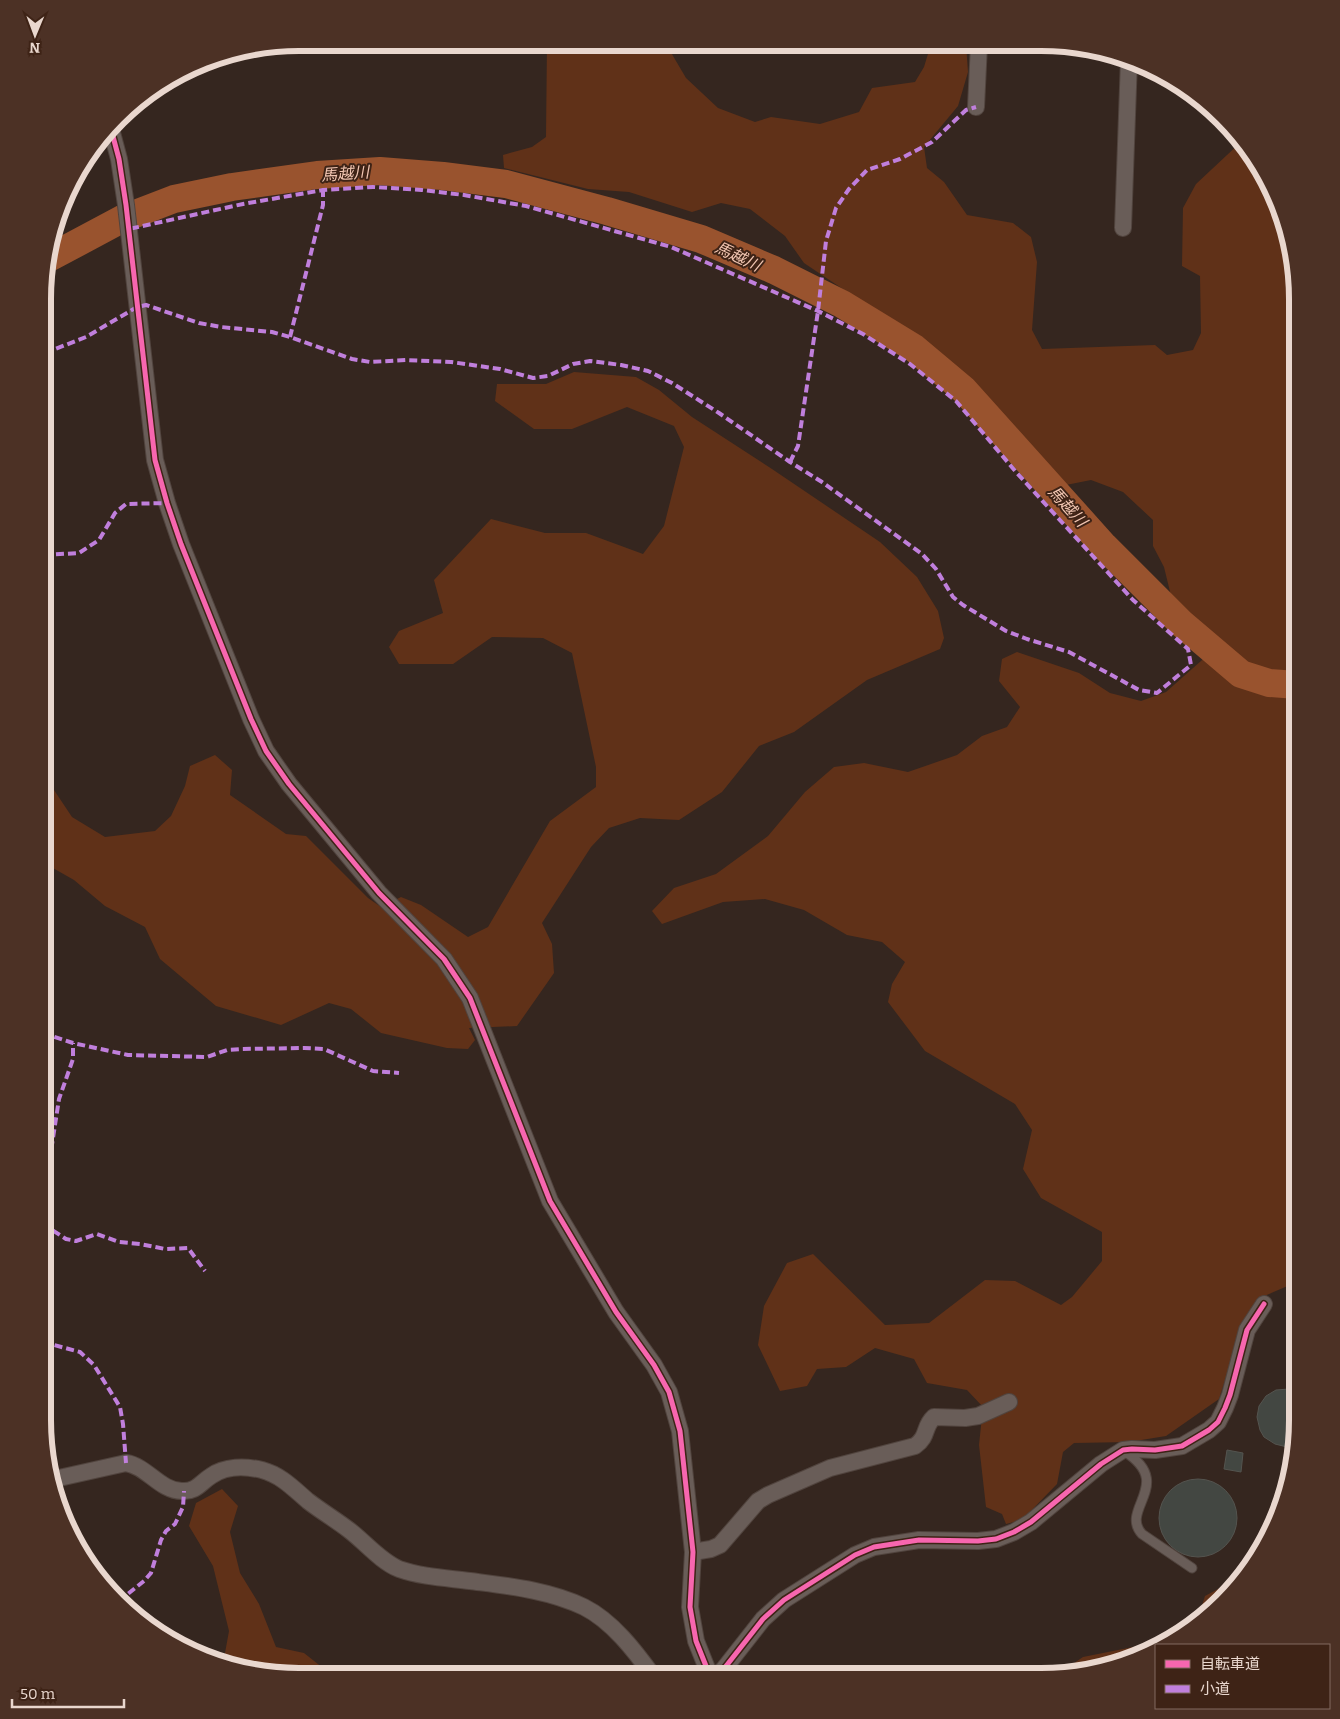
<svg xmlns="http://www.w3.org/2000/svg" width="1340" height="1719" viewBox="0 0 1340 1719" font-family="Bitter,'Noto Sans JP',serif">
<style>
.green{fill:#603118}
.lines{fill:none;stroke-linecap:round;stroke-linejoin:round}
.river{stroke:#99532e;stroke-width:28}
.building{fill:#434742;stroke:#54544f}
.service-casing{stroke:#51443e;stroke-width:11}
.minor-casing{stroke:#51443e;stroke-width:18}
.service{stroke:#695d58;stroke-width:9}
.minor{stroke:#695d58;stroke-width:16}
.quiet{stroke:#c07fdc;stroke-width:4;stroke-dasharray:8 4;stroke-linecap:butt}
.cycleway-casing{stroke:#3e2316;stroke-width:8}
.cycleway{stroke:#f766af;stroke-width:5}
.labels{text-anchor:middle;stroke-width:4;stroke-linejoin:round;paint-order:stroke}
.water-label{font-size:16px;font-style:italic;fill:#f2c6b2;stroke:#3e2316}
.rim{fill:none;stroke:#e9d7ce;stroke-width:6}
</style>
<rect width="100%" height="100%" fill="#35261f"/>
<!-- green -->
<g class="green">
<polygon points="547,43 666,44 686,78 718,108 755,122 771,117 820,124 859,112 872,88 915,82 924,67 931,44 966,44 968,72 958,106 924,147 927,168 944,182 967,215 1013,223 1031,237 1037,262 1032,330 1042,349 1155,345 1167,355 1193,350 1201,333 1200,276 1182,266 1183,208 1196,184 1242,141 1263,171 1289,232 1297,298 1297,1282 1262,1297 1242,1327 1219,1399 1166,1436 1129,1442 1074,1443 1063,1452 1057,1484 1022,1520 1006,1524 1002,1514 986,1507 979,1445 983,1407 967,1390 927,1383 914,1359 875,1348 846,1367 817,1369 807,1386 780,1391 758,1345 764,1306 787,1263 813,1254 885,1325 929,1323 985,1280 1015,1281 1061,1305 1072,1297 1102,1261 1102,1232 1041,1198 1023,1169 1032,1130 1015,1104 925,1051 888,1002 892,984 905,962 882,942 847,935 804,910 765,899 723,902 662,924 652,911 674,888 716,874 768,836 805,792 834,767 864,763 908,772 957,755 982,736 1007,727 1020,707 999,681 1002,659 1017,652 1079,673 1110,693 1141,701 1166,692 1210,653 1204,635 1173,604 1164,567 1153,546 1153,520 1123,492 1091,480 1066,485 1038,463 985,398 949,363 913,336 804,263 785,236 750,209 721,203 692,212 629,192 588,189 504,168 503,155 532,147 546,137"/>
<polygon points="574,372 636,377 659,390 692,417 772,469 880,542 917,577 938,611 944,638 940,649 867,680 794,732 759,746 722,792 679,820 640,818 609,828 591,847 542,923 552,944 554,973 517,1026 469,1028 475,1040 468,1049 447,1048 381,1033 351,1009 329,1003 281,1025 216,1006 160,959 145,927 105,906 74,880 44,863 44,775 72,817 105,837 155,831 171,816 185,786 190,766 215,755 232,770 230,795 286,834 306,836 368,898 381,907 401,897 421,905 468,937 488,927 550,821 596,787 596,767 572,653 543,638 492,637 453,664 399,664 389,647 399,631 443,613 434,580 491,519 545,533 586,533 643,554 664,526 684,447 674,426 627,407 572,429 534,429 495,401 497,384 546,384"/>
<polygon points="222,1489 238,1506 230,1532 240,1573 259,1604 276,1647 304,1653 328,1672 330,1676 282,1676 223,1664 229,1631 213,1566 189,1526 196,1503"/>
<polygon points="1242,1576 1222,1602 1197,1621 1205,1596"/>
<path d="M 1187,1629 C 1177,1636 1169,1645 1156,1645 L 1156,1648 L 1108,1668 L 1055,1676 L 1083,1657 L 1163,1641 Z"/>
</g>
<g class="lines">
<!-- river -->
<polyline class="river" points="47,259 122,219 174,199 232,187 317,175 380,171 443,176 506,184 607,211 701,239 774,270 842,304 914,348 964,390 1104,546 1181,623 1241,674 1269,683 1297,685"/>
</g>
<!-- building -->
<g class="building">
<polygon points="1297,1307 1297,1351 1293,1345 1289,1329 1292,1315"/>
<polygon points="1289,1389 1297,1390 1297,1437 1295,1445 1287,1447 1275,1444 1264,1437 1260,1430 1257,1417 1259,1406 1266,1396 1276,1390"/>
<polygon points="1227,1450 1243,1453 1241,1472 1224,1469"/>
<circle cx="1198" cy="1518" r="39"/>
</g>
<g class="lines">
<!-- service casing -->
<g class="service-casing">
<path id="service" d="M 1124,1451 C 1176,1484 1119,1509 1142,1534 L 1192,1568"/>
</g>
<!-- minor casing -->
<g class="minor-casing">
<g id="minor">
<polyline points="976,107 979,44"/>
<polyline points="111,129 119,159 126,205 155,460 167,503 181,544 251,719 266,751 289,784 379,893 444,959 470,998 550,1201 616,1312 654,1365 669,1392 680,1431 693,1552 690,1607 696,1641 710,1676"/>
<polyline points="1123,228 1129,59"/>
<path d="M 50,1480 L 126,1463 C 147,1466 160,1491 182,1491 C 196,1492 200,1483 211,1476 C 225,1466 245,1466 262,1470 C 281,1475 294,1489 308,1501 C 321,1511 336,1520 349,1530 C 365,1542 380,1561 399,1569 C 422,1577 446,1578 470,1581 C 508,1586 549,1590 584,1607 C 612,1621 635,1651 653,1676"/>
<path d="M 693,1552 L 711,1549 L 720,1545 L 758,1501 L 768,1495 L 830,1468 L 915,1446 C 929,1436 923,1427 934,1417 L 965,1418 L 978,1416 L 1009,1402"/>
<polyline points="715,1676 723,1670 763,1619 784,1600 855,1555 874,1547 919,1540 978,1541 996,1539 1014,1532 1031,1522 1101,1464 1123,1450 1132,1449 1155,1450 1182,1446 1209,1430 1218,1422 1225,1408 1230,1395 1247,1330 1264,1304"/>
</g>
</g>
<!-- service -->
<use href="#service" class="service"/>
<!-- minor -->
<use href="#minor" class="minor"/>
<!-- quiet -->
<g class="quiet">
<polyline points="290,337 323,205 323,190"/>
<polyline points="45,353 86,337 137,307 146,305 199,323 221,327 272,332 290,337 352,359 370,362 406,360 451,362 500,369 533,378 548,376 573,364 590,361 621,365 648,371 672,383 719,413 790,462 822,482 922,554 936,569 953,597 963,605 1006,631 1027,639 1069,652 1139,690 1157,693 1191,665 1188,649 1133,600 1016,472 956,401 910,364 863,334 818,311 671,247 526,206 464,195 422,190 373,187 323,190 243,204 129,229"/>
<polyline points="790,462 798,446 818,311 826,241 836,208 849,189 867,170 900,159 932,142 966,110 976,107"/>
<polyline points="44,555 79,553 99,540 115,513 126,504 167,503"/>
<polyline points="43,1033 73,1043 128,1055 207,1057 227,1050 242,1049 304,1048 324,1049 373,1071 399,1073"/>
<polyline points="43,1157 51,1151 59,1099 73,1059 73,1043"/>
<polyline points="43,1224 66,1239 76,1241 97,1234 119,1242 140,1244 165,1249 188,1248 205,1271"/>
<polyline points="43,1342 80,1352 94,1365 120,1407 123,1424 126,1463"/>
<polyline points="119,1601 144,1581 151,1573 161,1540 166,1531 175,1524 183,1507 184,1491"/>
</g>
<!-- cycleway casing -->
<g class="cycleway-casing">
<g id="cycleway">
<polyline points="111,129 119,159 126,205 155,460 167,503 181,544 251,719 266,751 289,784 379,893 444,959 470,998 550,1201 616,1312 654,1365 669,1392 680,1431 693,1552 690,1607 696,1641 710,1676"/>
<polyline points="715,1676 723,1670 763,1619 784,1600 855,1555 874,1547 919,1540 978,1541 996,1539 1014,1532 1031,1522 1101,1464 1123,1450 1132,1449 1155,1450 1182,1446 1209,1430 1218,1422 1225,1408 1230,1395 1247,1330 1264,1304"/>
</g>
</g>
<!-- cycleway -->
<use href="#cycleway" class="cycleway"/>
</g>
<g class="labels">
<!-- water labels -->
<g class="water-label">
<text transform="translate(345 173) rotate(-4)" y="6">馬越川</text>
<text transform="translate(738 256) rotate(25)" y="6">馬越川</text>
<text transform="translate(1068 506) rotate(48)" y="6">馬越川</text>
</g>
</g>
<!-- crop -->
<path d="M0 0H1340V1719H0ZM299 51H1041A248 248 0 0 1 1289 299V1420A248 248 0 0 1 1041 1668H299A248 248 0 0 1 51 1420V299A248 248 0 0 1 299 51Z" fill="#4c3125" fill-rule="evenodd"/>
<path class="rim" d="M299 51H1041A248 248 0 0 1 1289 299V1420A248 248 0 0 1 1041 1668H299A248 248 0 0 1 51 1420V299A248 248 0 0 1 299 51Z"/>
<!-- legend -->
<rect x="1155" y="1644" width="175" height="65" fill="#3e2316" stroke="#826b60"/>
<rect x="1165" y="1660" width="25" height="8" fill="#f766af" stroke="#826b60"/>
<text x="1200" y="1669" font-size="15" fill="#e9d7ce">自転車道</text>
<rect x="1165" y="1685" width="25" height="8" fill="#c07fdc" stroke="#826b60"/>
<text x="1200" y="1694" font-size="15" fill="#e9d7ce">小道</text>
<!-- north arrow -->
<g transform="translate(35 35) rotate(181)" stroke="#3e2316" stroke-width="4" paint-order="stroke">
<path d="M0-4L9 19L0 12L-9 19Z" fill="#e9d7ce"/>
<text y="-8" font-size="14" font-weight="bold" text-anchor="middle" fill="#e9d7ce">N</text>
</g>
<!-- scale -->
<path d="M12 1699v8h112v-8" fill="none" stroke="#e9d7ce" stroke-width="2.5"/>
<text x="20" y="1699" font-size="15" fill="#e9d7ce" stroke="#3e2316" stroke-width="4" paint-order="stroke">50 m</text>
</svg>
